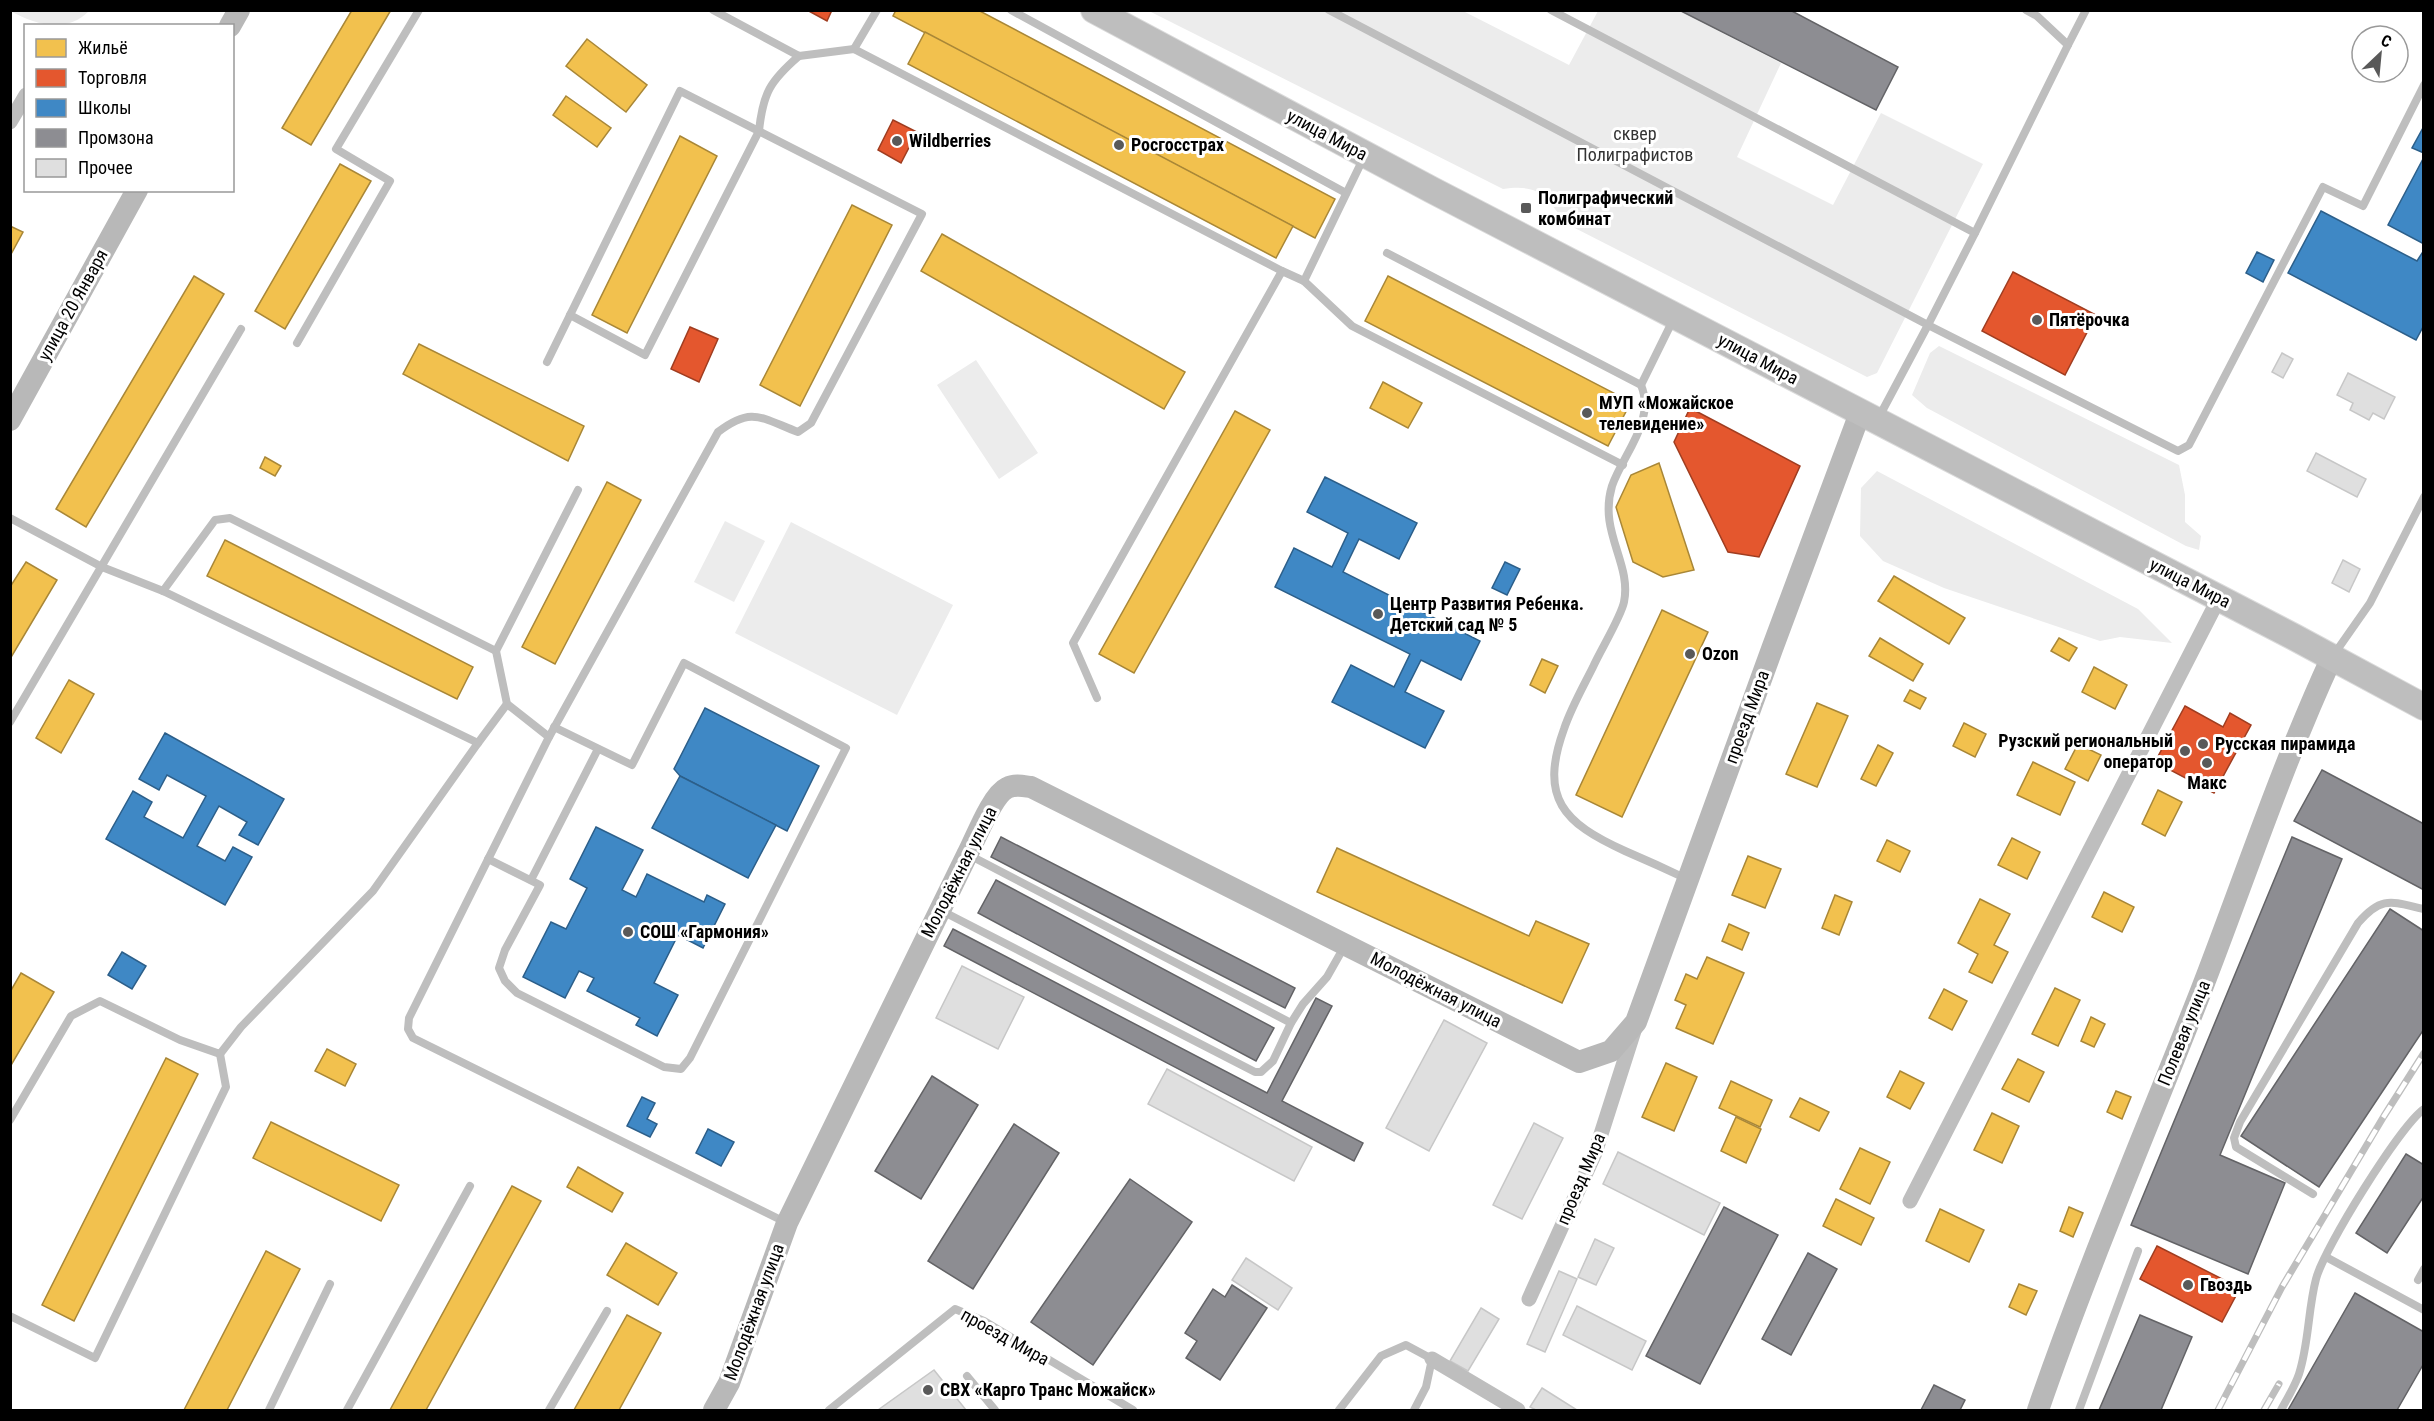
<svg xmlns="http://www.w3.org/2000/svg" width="2434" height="1421" viewBox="0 0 2434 1421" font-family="'Roboto Condensed',sans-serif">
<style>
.green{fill:#ececec}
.homes{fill:#f2c14e;stroke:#a98737;stroke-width:1.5}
.shops{fill:#e4572e;stroke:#a03d20;stroke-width:1.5}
.schools{fill:#3f88c5;stroke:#2c5f8a;stroke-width:1.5}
.industry{fill:#8d8d92;stroke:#636366;stroke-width:1.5}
.building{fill:#dfdfdf;stroke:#c7c7c7;stroke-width:1.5}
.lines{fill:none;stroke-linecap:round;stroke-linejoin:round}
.primary-casing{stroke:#dbdbdb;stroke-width:28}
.lane{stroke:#bebebe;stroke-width:8}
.street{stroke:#bebebe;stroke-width:15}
.secondary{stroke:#b8b8b8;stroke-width:22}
.primary{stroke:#bebebe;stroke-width:26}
.rail-casing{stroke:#bebebe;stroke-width:7}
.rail{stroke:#fff;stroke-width:4.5;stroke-dasharray:14;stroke-linecap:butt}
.poi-dot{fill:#595959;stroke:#fff;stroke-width:2}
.labels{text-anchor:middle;stroke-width:6;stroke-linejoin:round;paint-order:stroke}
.park-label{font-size:18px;fill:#333;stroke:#fff}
.street-label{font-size:18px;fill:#000;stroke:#fff}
.poi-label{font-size:18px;font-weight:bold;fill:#000;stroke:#fff;text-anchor:start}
</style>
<rect width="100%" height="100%" fill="#fff"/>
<!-- green -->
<g class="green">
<path d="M 10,11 L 11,10 L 89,11 C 66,34 37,25 10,11 Z"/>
<path d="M 1149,11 L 1463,11 L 1569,65 L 1598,11 L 1679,11 L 1781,63 L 1737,157 L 1833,205 L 1881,113 L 1983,164 L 1877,373 L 1867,377 L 1565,223 C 1546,195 1539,184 1503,189 Z"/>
<polygon points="1939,346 2179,465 2185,495 2185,522 2201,536 2199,550 2186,546 1927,408 1912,395 1930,353"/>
<polygon points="976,360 1038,453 999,479 937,385"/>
<polygon points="1877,471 2138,609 2172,643 2120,637 2100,641 1944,588 1883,561 1860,536 1861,488"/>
<polygon points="725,521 765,541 734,602 694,582"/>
<polygon points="791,522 953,605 897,715 735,633"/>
</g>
<!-- homes -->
<g class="homes">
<polygon points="352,10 391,10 311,145 282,128"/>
<polygon points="896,10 978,10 1335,199 1315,238 893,16"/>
<polygon points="925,32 1293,226 1276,258 908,64"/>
<polygon points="587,39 647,85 626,112 566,66"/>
<polygon points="566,96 611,128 597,147 553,115"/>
<polygon points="680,136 717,156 627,333 592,315"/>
<polygon points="340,164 371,181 285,329 255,311"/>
<polygon points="852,205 892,225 800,406 760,385"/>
<polygon points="10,226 23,232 10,256"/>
<polygon points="942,234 1185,372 1164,409 921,271"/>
<polygon points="194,276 224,294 86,527 56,509"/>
<polygon points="1388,276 1631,402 1608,446 1365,321"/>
<polygon points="419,344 584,426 568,461 403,374"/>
<polygon points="1383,382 1422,403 1408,428 1370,408"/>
<polygon points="1235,411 1270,430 1134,673 1099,654"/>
<polygon points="265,457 281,466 275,476 260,468"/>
<polygon points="1659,463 1694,570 1663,577 1633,562 1616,507 1631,475"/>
<polygon points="607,482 641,500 555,664 522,647"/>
<polygon points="225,540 473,667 457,699 207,576"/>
<polygon points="26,562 57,580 10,659 10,587"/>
<polygon points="1894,576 1965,618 1949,644 1878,601"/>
<polygon points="1662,610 1708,632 1622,817 1576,795"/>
<polygon points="1880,638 1923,664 1913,681 1869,656"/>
<polygon points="2059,638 2077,648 2069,661 2051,651"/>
<polygon points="1542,659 1558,666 1545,693 1530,685"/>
<polygon points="2094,667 2127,685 2115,709 2082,692"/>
<polygon points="69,680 94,694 61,753 36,738"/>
<polygon points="1910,690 1926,698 1920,709 1904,701"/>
<polygon points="1817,703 1848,716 1817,787 1786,774"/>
<polygon points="1964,723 1986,734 1975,757 1953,746"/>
<polygon points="2078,744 2101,755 2088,781 2065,769"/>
<polygon points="1878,745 1893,753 1876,786 1861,779"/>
<polygon points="2033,762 2075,782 2060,815 2017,795"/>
<polygon points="2158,790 2182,802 2165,836 2142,824"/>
<polygon points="2012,838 2040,852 2027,879 1998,865"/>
<polygon points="1887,840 1910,851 1900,872 1877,861"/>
<polygon points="1337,848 1529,936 1536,921 1589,944 1562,1003 1317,892"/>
<polygon points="1748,856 1781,869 1765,908 1732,895"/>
<polygon points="2104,892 2134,907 2122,932 2092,917"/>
<polygon points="1835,895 1852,902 1839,935 1822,928"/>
<polygon points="1980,899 2010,914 1994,945 2008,952 1992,983 1969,972 1978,954 1958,943"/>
<polygon points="1729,924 1749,933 1742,950 1722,941"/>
<polygon points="1707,957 1744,973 1713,1044 1676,1028 1686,1005 1675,1000 1686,974 1697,979"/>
<polygon points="21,973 54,992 10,1067 10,992"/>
<polygon points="2055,988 2080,1000 2058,1046 2032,1034"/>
<polygon points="1944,989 1967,1001 1952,1030 1929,1018"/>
<polygon points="2091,1017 2105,1024 2094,1047 2081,1041"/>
<polygon points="327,1049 356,1064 345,1086 315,1071"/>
<polygon points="166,1058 198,1074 74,1321 42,1305"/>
<polygon points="2018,1059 2044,1072 2029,1102 2002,1089"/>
<polygon points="1666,1063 1697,1077 1674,1131 1642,1117"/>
<polygon points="1900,1071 1924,1083 1910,1109 1887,1097"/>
<polygon points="1731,1081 1772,1100 1760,1127 1719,1108"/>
<polygon points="2116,1091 2131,1097 2122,1119 2107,1112"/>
<polygon points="1800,1098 1829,1112 1819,1131 1790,1117"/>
<polygon points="1992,1113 2019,1126 2002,1163 1974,1150"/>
<polygon points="1736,1117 1761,1129 1746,1163 1721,1151"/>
<polygon points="271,1122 399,1185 381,1221 253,1158"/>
<polygon points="1860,1148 1890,1162 1870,1204 1840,1189"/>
<polygon points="578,1167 623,1193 612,1212 567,1187"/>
<polygon points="512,1186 541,1201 426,1410 390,1410"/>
<polygon points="1836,1199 1874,1218 1861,1245 1823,1226"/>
<polygon points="2069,1207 2083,1213 2073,1237 2060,1231"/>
<polygon points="1940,1209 1984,1230 1969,1262 1926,1241"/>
<polygon points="626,1243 677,1273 658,1305 607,1275"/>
<polygon points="266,1251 300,1269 227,1410 184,1410"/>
<polygon points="2019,1284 2037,1291 2026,1315 2009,1307"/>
<polygon points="627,1315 661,1333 619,1410 574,1410"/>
</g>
<!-- shops -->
<g class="shops">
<polygon points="807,10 832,10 827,21"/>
<polygon points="893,120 917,132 901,163 878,150"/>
<polygon points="2013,272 2096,315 2065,375 1982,331"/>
<polygon points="690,327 718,339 699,382 671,369"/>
<polygon points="1690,408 1800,466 1759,557 1728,552 1674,442"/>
<polygon points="2185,706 2223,727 2230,713 2251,725 2214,793 2155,762"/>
<polygon points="2157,1246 2240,1288 2222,1322 2140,1279"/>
</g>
<!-- schools -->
<g class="schools">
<polygon points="2424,126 2424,153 2412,148"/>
<polygon points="2424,157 2424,244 2388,225"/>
<polygon points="2321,211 2417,261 2424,250 2424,325 2416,340 2288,273"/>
<polygon points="2257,252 2274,260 2263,282 2246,273"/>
<polygon points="1325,477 1417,523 1399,559 1359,539 1343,572 1480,641 1461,680 1421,660 1405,692 1444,711 1425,748 1332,702 1351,665 1394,687 1410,654 1275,587 1294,548 1332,567 1348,533 1307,512"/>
<polygon points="1505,562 1520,569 1507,595 1492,588"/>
<polygon points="705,708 819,766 787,831 680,776 674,769"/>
<polygon points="165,733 284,799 258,845 239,835 247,822 219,806 197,846 225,861 233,847 252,857 225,905 106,839 133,791 152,802 144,817 183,838 206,796 167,775 159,790 139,779"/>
<polygon points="680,776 776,825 748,878 652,828"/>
<polygon points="596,827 643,850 622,890 636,897 647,874 704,902 707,895 725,904 703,948 678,935 654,983 678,995 657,1036 636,1025 640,1018 587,991 594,978 579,971 565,998 523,977 551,922 566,929 587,888 570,879"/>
<polygon points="122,952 146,966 132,989 108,975"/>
<polygon points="642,1097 655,1103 647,1119 657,1124 650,1137 627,1126"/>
<polygon points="708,1129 734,1142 721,1166 696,1153"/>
</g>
<!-- industry -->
<g class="industry">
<polygon points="1679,10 1790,10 1898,67 1876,110"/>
<polygon points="2322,770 2424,824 2424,890 2294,821"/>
<polygon points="1001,837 1295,988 1285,1008 991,857"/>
<polygon points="2292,837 2342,859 2220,1155 2285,1183 2248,1274 2131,1225"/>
<polygon points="996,880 1274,1028 1256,1061 978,913"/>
<polygon points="2390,909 2424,931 2424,1029 2319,1187 2241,1136"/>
<polygon points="953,929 1267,1093 1316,998 1332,1006 1282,1101 1363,1143 1354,1161 944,946"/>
<polygon points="932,1076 978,1105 921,1199 875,1171"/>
<polygon points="1014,1124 1059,1153 973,1289 928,1261"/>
<polygon points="2406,1154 2424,1165 2424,1196 2387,1253 2356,1233"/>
<polygon points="1130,1179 1192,1222 1093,1365 1031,1322"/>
<polygon points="1724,1207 1778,1235 1700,1384 1646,1356"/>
<polygon points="1808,1253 1837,1269 1791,1355 1762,1339"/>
<polygon points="1232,1285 1267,1308 1220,1380 1186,1358 1197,1341 1185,1333 1213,1289 1225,1297"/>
<polygon points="2355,1293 2424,1332 2424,1363 2397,1410 2288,1410"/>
<polygon points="2140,1315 2192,1337 2161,1410 2099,1410"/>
<polygon points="1934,1385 1965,1400 1960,1410 1921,1410"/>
</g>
<!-- building -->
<g class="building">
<polygon points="2282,353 2293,359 2283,378 2272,372"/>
<polygon points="2348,373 2395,397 2384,419 2373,413 2369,420 2350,410 2353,403 2337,395"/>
<polygon points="2316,453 2366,479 2357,497 2307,471"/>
<polygon points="2343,560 2360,569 2349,592 2332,583"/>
<polygon points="962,966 1024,997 998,1049 936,1018"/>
<polygon points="1444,1020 1487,1043 1429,1151 1386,1128"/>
<polygon points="1167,1069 1312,1147 1294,1181 1148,1104"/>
<polygon points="1534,1123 1563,1138 1522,1219 1493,1205"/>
<polygon points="1618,1152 1720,1203 1704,1235 1603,1184"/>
<polygon points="1595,1239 1614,1248 1596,1285 1578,1277"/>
<polygon points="1246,1258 1292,1288 1278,1310 1232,1280"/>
<polygon points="1559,1271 1577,1279 1545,1352 1527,1344"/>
<polygon points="1577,1306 1646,1341 1632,1370 1563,1335"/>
<polygon points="1481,1308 1499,1319 1468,1371 1450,1361"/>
<polygon points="934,1370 966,1410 878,1410"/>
<polygon points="1542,1388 1577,1410 1536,1410 1530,1407"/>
</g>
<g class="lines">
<!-- primary casing -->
<g class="primary-casing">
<polyline id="primary" points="1094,10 1432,190 2294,637 2424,707"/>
</g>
<!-- lane -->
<g class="lane">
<polyline points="713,10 799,56 854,49 1282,271"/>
<polyline points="1011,10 1346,193"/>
<polyline points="1329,10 1928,325 1975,233 1551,10"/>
<polyline points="2068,45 2086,10"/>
<polyline points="854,49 877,10"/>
<polyline points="1975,233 2068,45 2037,16 2026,10"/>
<path d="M 1387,253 L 1641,385 C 1656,421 1623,454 1612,486 C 1598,532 1632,563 1624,602 C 1621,617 1600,651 1593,667 C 1583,687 1571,708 1564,729 C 1539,798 1563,823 1625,851 C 1646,860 1666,869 1687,879"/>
<polyline points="1304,281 1352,326 1623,465"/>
<path d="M 570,315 L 645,355 L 759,131 C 763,93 770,81 799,56"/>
<polyline points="297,343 390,181 336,149 419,10"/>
<path d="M 547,362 L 680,91 L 922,214 L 811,423 L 798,432 C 761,418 752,406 718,432 L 549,737 L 409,1018 L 408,1029 L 413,1038 L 785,1222"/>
<polyline points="1641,385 1673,320"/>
<polyline points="1879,417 1928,325 2178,451 2189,445 2323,187 2363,206 2424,85"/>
<polyline points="10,518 102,567 163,591 478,743 373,891 241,1027 220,1054 180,1040 100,1001 71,1016 10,1120"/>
<polyline points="163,591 215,520 230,518 496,651 578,490"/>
<polyline points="496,651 507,704 549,737"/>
<polyline points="2335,653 2370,603 2424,497"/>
<polyline points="1097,698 1073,643 1282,271 1304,281 1363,159"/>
<polyline points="10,722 241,329"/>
<polyline points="478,743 507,704"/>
<polyline points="969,855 1291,1023"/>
<polyline points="488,859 540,885 505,950 499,968 505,981 517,993 664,1067 681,1069 690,1058 846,748 684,663 632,765 554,727"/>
<polyline points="531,880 598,749"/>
<polyline points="942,911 1255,1072 1261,1072 1273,1061 1291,1023 1303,1004 1327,977 1344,947"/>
<path d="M 2313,1194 L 2236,1147 L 2234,1138 L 2240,1122 L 2358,923 C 2382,895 2392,902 2424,909"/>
<polyline points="2326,1257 2424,1310"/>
<polyline points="2418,1280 2424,1269"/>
<polyline points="10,1316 95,1358 226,1087 220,1054"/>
<polyline points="967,1376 995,1410"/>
<polyline points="269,1410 330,1284"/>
<polyline points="347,1410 470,1186"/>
<polyline points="549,1410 607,1311"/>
<polyline points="829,1410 955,1309 984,1321 1133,1410"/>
<polyline points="1339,1410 1381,1356 1406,1345 1432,1359 1426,1387 1414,1410"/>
<polyline points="2079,1410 2138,1251"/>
<path d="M 2281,1410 C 2287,1399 2295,1386 2299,1374 C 2309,1343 2308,1309 2316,1279 C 2324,1248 2400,1126 2424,1109"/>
</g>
<!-- street -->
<g class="street">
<polyline points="10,122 26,95"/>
<polyline points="1910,1201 2219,598"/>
<polyline points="1529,1299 1595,1153 1634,1031"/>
<polyline points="1432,1359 1518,1410"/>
</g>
<!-- secondary -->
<g class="secondary">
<polyline points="230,26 239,10"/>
<polyline points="10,420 137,190"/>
<path d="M 714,1410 L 729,1383 L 787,1223 L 967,855 C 976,838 992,795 1007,788 C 1015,784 1023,786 1031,787 L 1579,1062 L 1611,1051 L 1636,1022 L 1772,649 L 1860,413"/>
<path d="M 2038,1410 C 2087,1268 2146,1131 2201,991 C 2244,880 2282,765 2332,657"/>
</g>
<!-- primary -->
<use href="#primary" class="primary"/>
<!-- rail casing -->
<g class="rail-casing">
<g id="rail">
<polyline points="2218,1410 2282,1287 2384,1116 2424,1053"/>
<polyline points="2264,1410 2279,1384"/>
</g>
</g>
<!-- rail -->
<use href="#rail" class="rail"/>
</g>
<!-- markers -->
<g class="poi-dot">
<circle cx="897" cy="141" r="6"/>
<circle cx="1119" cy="145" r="6"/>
<rect x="1520" y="202" width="12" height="12" rx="3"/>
<circle cx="2037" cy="320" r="6"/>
<circle cx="1587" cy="413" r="6"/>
<circle cx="1378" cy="614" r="6"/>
<circle cx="1690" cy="654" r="6"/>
<circle cx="2203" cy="744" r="6"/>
<circle cx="2185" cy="751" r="6"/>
<circle cx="2207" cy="763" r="6"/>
<circle cx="628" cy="932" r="6"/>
<circle cx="2188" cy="1285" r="6"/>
<circle cx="928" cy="1390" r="6"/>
</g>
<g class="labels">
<!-- park labels -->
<g class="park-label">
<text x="1635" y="140">сквер<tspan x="1635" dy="21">Полиграфистов</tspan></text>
</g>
<!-- street labels -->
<g class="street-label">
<text transform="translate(1327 135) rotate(28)" y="6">улица Мира</text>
<text transform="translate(73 305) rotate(-61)" y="6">улица 20 Января</text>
<text transform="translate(1758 359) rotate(28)" y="6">улица Мира</text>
<text transform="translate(2190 583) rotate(27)" y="6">улица Мира</text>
<text transform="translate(1747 717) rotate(-70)" y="6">проезд Мира</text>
<text transform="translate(959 872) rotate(-63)" y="6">Молодёжная улица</text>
<text transform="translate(1436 990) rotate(27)" y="6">Молодёжная улица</text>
<text transform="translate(2184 1033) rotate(-68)" y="6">Полевая улица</text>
<text transform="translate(1581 1179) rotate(-67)" y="6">проезд Мира</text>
<text transform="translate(754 1312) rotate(-70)" y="6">Молодёжная улица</text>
<text transform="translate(1005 1337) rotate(29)" y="6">проезд Мира</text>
</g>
<!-- poi labels -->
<g class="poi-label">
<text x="909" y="147">Wildberries</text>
<text x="1131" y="151">Росгосстрах</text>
<text x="1538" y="204">Полиграфический<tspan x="1538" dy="21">комбинат</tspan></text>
<text x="2049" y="326">Пятёрочка</text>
<text x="1599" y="409">МУП «Можайское<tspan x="1599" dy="21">телевидение»</tspan></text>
<text x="1390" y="610">Центр Развития Ребенка.<tspan x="1390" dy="21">Детский сад № 5</tspan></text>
<text x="1702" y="660">Ozon</text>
<text x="2173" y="747" text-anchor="end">Рузский региональный<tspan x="2173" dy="21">оператор</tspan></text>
<text x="2215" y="750">Русская пирамида</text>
<text x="2207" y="789" text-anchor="middle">Макс</text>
<text x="640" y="938">СОШ «Гармония»</text>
<text x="2200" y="1291">Гвоздь</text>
<text x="940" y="1396">СВХ «Карго Транс Можайск»</text>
</g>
</g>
<!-- border -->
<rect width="2434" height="1421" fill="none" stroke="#000000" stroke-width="24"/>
<!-- legend -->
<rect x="24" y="24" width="210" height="168" fill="#ffffff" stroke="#999999" stroke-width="1.5"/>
<rect x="36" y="39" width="30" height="18" fill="#f2c14e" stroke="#999999" stroke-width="1.5"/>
<text x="78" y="54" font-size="18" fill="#000000">Жильё</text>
<rect x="36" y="69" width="30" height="18" fill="#e4572e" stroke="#999999" stroke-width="1.5"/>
<text x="78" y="84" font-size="18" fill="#000000">Торговля</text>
<rect x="36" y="99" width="30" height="18" fill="#3f88c5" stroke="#999999" stroke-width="1.5"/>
<text x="78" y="114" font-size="18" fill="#000000">Школы</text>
<rect x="36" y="129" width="30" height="18" fill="#8d8d92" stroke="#999999" stroke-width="1.5"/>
<text x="78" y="144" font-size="18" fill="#000000">Промзона</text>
<rect x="36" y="159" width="30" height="18" fill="#dfdfdf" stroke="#999999" stroke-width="1.5"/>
<text x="78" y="174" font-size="18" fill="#000000">Прочее</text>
<!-- north arrow -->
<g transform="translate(2380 54) rotate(26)"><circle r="28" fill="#ffffff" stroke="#999999" stroke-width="1.5"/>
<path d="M0-4.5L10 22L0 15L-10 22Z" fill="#595959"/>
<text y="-9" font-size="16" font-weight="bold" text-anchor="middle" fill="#000000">С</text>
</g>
</svg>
